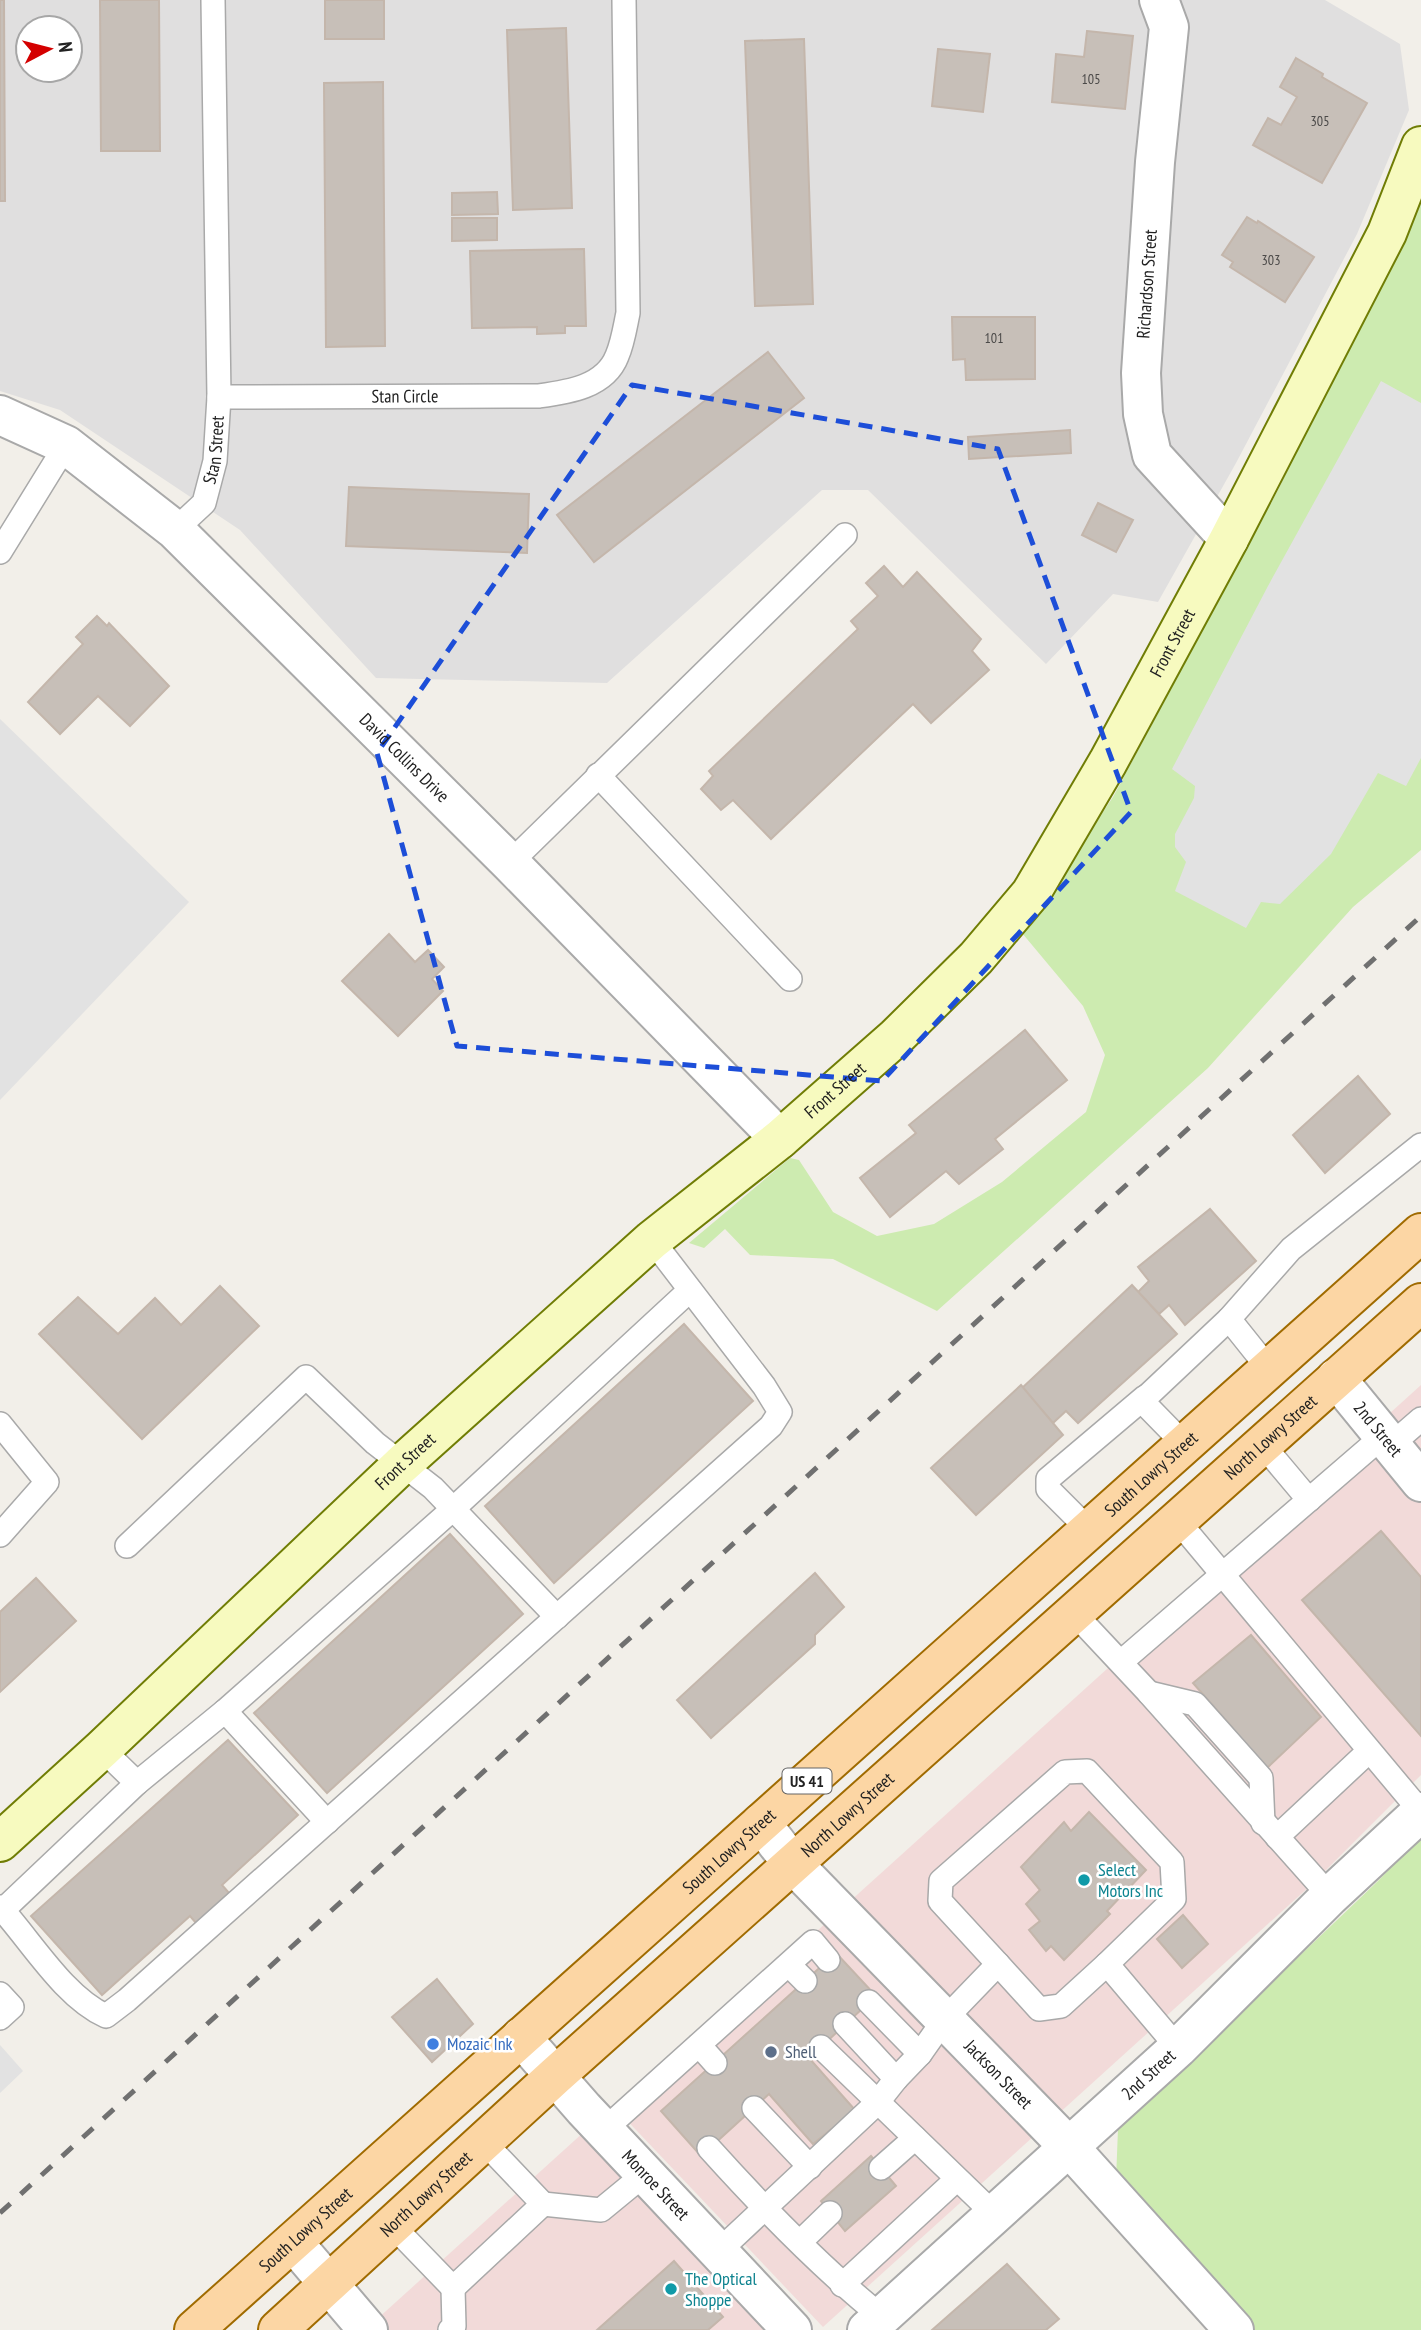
<svg xmlns="http://www.w3.org/2000/svg" width="1421" height="2330" viewBox="0 0 1421 2330" font-family="'PT Sans Narrow',sans-serif">
<style>
.residential{fill:#e0dfdf;fill-rule:evenodd}
.commercial{fill:#f2dad9}
.grass{fill:#cdebb0}
.parking{fill:#e2e2e2}
.building{fill:#c7bfb8;stroke:#c4b6ab;stroke-width:2}
.lines{fill:none;stroke-linecap:round;stroke-linejoin:round}
.lane-casing{stroke:#a9a9a9;stroke-width:26}
.street-casing{stroke:#a9a9a9;stroke-width:42}
.secondary-casing{stroke:#707d05;stroke-width:42}
.primary-casing{stroke:#a06b00;stroke-width:42}
.lane{stroke:#fff;stroke-width:23}
.street{stroke:#fff;stroke-width:38}
.secondary{stroke:#f7fabf;stroke-width:38}
.primary{stroke:#fcd6a4;stroke-width:38}
.rail{stroke:#707070;stroke-width:5;stroke-dasharray:14 14;stroke-linecap:butt}
.marked{fill:none;stroke:#1d4ed8;stroke-width:5;stroke-dasharray:14 9;stroke-linejoin:round}
.culture-dot{fill:#0f9aa8;stroke:#fff;stroke-width:2.5}
.shop-dot{fill:#3f7fe0;stroke:#fff;stroke-width:2.5}
.service-dot{fill:#5c6f8a;stroke:#fff;stroke-width:2.5}
.labels{text-anchor:middle;stroke-width:5;stroke-linejoin:round;paint-order:stroke}
.number-label{font-size:14px;fill:#4b4948}
.shield{fill:#fff;stroke:#646464;stroke-width:2}
.shield-label{font-size:16px;font-weight:bold;fill:#222}
.street-label{font-size:18px;fill:#222;stroke:#fff}
.culture-label{font-size:18px;fill:#0d838f;stroke:#fff;text-anchor:start}
.shop-label{font-size:18px;fill:#366cbe;stroke:#fff;text-anchor:start}
.service-label{font-size:18px;fill:#4e5e75;stroke:#fff;text-anchor:start}
</style>
<rect width="100%" height="100%" fill="#f2efe9"/>
<!-- residential -->
<path class="residential" d="M 0,0 L 1325,0 L 1400,44 L 1409,110 L 1357,234 L 1236,463 L 1158,602 L 1113,594 L 1046,664 L 868,490 L 822,490 L 607,683 L 376,678 L 240,530 L 60,410 L 0,391 ZM 28,28 L 70,28 L 70,70 L 28,70 Z"/>
<!-- commercial -->
<g class="commercial">
<polygon points="1421,1385 1421,1775 1311,1885 823,2327 618,2111"/>
<polygon points="585,2131 769,2330 365,2330"/>
</g>
<!-- grass -->
<g class="grass">
<polygon points="1421,197 1421,850 1353,907 1208,1068 937,1311 833,1259 750,1255 725,1229 704,1248 689,1243 790,1158 799,1160 833,1212 877,1236 934,1224 1002,1182 1086,1112 1105,1055 1083,1006 1022,933 1113,797 1278,490"/>
<polygon points="1421,1836 1421,2330 1250,2330 1116,2180 1118,2129 1378,1881"/>
</g>
<!-- parking -->
<g class="parking">
<polygon points="1381,381 1421,403 1421,758 1406,786 1378,773 1331,854 1280,904 1261,902 1246,928 1175,891 1186,862 1175,847 1175,834 1194,798 1195,786 1172,769 1268,586"/>
<polygon points="0,719 189,902 0,1100"/>
<polygon points="0,2045 23,2071 0,2093"/>
</g>
<!-- building -->
<g class="building">
<polygon points="0,0 4,0 5,201 0,201"/>
<polygon points="100,0 159,0 160,151 101,151"/>
<rect x="325" y="0" width="59" height="39"/>
<polygon points="566,28 572,208 513,210 507,30"/>
<polygon points="1087,31 1133,36 1125,109 1052,102 1056,54 1084,57"/>
<polygon points="804,39 813,304 755,306 745,41"/>
<polygon points="938,49 990,54 983,112 932,106"/>
<polygon points="1296,58 1323,74 1322,77 1367,103 1322,183 1253,145 1268,118 1281,125 1297,97 1280,87"/>
<polygon points="383,82 385,346 326,347 324,83"/>
<polygon points="497,192 498,214 452,215 452,193"/>
<polygon points="1247,217 1257,223 1258,221 1314,257 1285,302 1230,267 1233,262 1222,255"/>
<polygon points="452,218 497,218 497,240 452,241"/>
<polygon points="584,249 586,326 565,326 565,333 537,334 537,327 472,328 470,251"/>
<polygon points="952,317 1035,317 1035,379 966,380 965,359 953,360"/>
<polygon points="768,352 804,398 594,562 557,515"/>
<polygon points="1070,430 1071,453 969,459 968,437"/>
<polygon points="349,487 529,494 527,553 346,546"/>
<polygon points="1098,503 1133,520 1116,552 1082,535"/>
<polygon points="884,566 903,587 917,572 981,639 972,651 989,670 931,723 913,704 771,839 733,800 721,810 701,789 713,776 709,771 858,629 851,621 878,596 866,583"/>
<polygon points="97,616 107,626 109,623 169,686 130,726 98,696 60,734 28,702 83,644 76,637"/>
<polygon points="389,934 415,962 428,950 444,967 432,979 443,991 398,1036 342,981"/>
<polygon points="1025,1030 1067,1080 995,1139 1003,1149 959,1184 946,1171 890,1217 860,1178 916,1133 909,1125"/>
<polygon points="1358,1076 1390,1114 1325,1173 1293,1135"/>
<polygon points="1210,1209 1256,1261 1185,1325 1169,1305 1159,1314 1138,1292 1149,1281 1138,1267"/>
<polygon points="1132,1285 1177,1334 1078,1423 1066,1411 1053,1423 1022,1388"/>
<polygon points="220,1286 259,1326 142,1439 39,1334 78,1297 118,1334 155,1298 181,1325"/>
<polygon points="684,1324 753,1401 554,1583 485,1506"/>
<polygon points="1021,1385 1063,1435 976,1515 931,1468"/>
<polygon points="1381,1531 1421,1577 1421,1736 1302,1600"/>
<polygon points="450,1534 523,1614 327,1793 254,1713"/>
<polygon points="815,1573 844,1607 815,1635 815,1644 711,1738 677,1700"/>
<polygon points="36,1578 76,1621 0,1692 0,1612"/>
<polygon points="1251,1635 1321,1717 1267,1768 1228,1732 1232,1727 1193,1683"/>
<polygon points="228,1740 298,1815 222,1885 229,1893 196,1923 190,1916 102,1995 31,1916"/>
<polygon points="1089,1812 1146,1870 1107,1911 1110,1914 1064,1960 1051,1946 1046,1951 1029,1930 1040,1921 1026,1904 1040,1890 1021,1867 1064,1822 1071,1831"/>
<polygon points="1183,1915 1208,1944 1182,1968 1157,1939"/>
<polygon points="836,1953 876,1996 809,2058 855,2110 813,2144 769,2094 701,2156 661,2111"/>
<polygon points="437,1979 473,2024 432,2062 392,2017"/>
<polygon points="871,2156 896,2186 845,2231 821,2201"/>
<polygon points="674,2261 723,2317 708,2330 597,2330"/>
<polygon points="1007,2264 1059,2319 1046,2330 932,2330"/>
</g>
<g class="lines">
<!-- lane casing -->
<g class="lane-casing">
<g id="lane">
<path id="s1" d="M 213,0 L 219,397 L 539,396 C 568,392 605,387 617,356 C 623,342 625,327 628,313 L 624,0"/>
<path id="s2" d="M 175,530 L 204,503 L 215,461 L 219,397"/>
<polyline points="0,552 66,445"/>
<polyline points="598,775 790,979"/>
<polyline points="510,863 845,535"/>
<polyline points="1269,1369 1229,1319 1291,1249 1421,1145"/>
<polyline points="0,1424 47,1482 0,1535"/>
<polyline points="1184,1444 1142,1401 1229,1319"/>
<polyline points="1262,1444 1309,1500"/>
<polyline points="1391,1445 1421,1419"/>
<polyline points="1177,1520 1421,1812"/>
<polyline points="1089,1530 1048,1489 1048,1479 1145,1397"/>
<polyline points="127,1546 306,1377 375,1443 433,1488 557,1617"/>
<polyline points="1073,1612 1149,1693 1330,1896"/>
<polyline points="1121,1662 1383,1436"/>
<polyline points="1149,1693 1195,1704 1261,1778 1263,1823"/>
<polyline points="225,1711 453,1509 690,1290"/>
<polyline points="137,1783 225,1711 327,1822"/>
<polyline points="1277,1837 1369,1751"/>
<path d="M 0,1907 C 31,1941 64,1997 106,2016 L 127,2000 L 771,1426 L 780,1412 L 764,1386 L 652,1240"/>
<polyline points="3,1910 137,1783 102,1749"/>
<polyline points="998,1964 940,1901 941,1881 1065,1772 1087,1771 1172,1862 1174,1899 1107,1964"/>
<polyline points="789,1965 805,1981"/>
<polyline points="0,1994 12,2007 0,2018"/>
<polyline points="869,2002 920,2054"/>
<polyline points="845,2024 896,2079"/>
<polyline points="699,2045 715,2063"/>
<polyline points="821,2047 995,2215"/>
<polyline points="754,2108 810,2167"/>
<polyline points="604,2130 813,1942 828,1960"/>
<path d="M 709,2148 C 763,2208 819,2266 882,2317"/>
<polyline points="881,2168 915,2138"/>
<polyline points="543,2204 601,2210 646,2173"/>
<polyline points="393,2226 453,2288 543,2204 484,2142"/>
<polyline points="800,2242 830,2213"/>
<polyline points="719,2251 877,2103 896,2079 920,2054 944,2020 998,1964 1039,2009 1061,2006 1107,1964 1178,2048"/>
<polyline points="842,2285 957,2179"/>
<polyline points="450,2330 454,2326 453,2288"/>
</g>
</g>
<!-- street casing -->
<g class="street-casing">
<g id="street">
<polyline points="1159,0 1169,27 1155,162 1141,373 1143,414 1152,455 1229,539"/>
<path id="s3" d="M 0,415 L 66,445 L 175,530 L 510,863 L 780,1139"/>
<path id="s4" d="M 1336,1378 L 1421,1482"/>
<path id="s5" d="M 761,1823 L 792,1863 L 1070,2148 L 1234,2330"/>
<path id="s6" d="M 521,2037 L 584,2109 L 792,2330"/>
<polyline points="293,2242 368,2330"/>
<path id="s7" d="M 867,2330 L 1178,2048 L 1330,1896 L 1421,1812"/>
</g>
</g>
<!-- secondary casing -->
<g class="secondary-casing">
<g id="secondary">
<path id="s8" d="M 0,1842 L 102,1749 L 401,1465 L 652,1240 L 780,1139 L 896,1037 L 976,958 L 1031,893 L 1108,762 L 1229,539 L 1387,233 L 1421,146"/>
</g>
</g>
<!-- primary casing -->
<g class="primary-casing">
<g id="primary">
<path id="s9" d="M 194,2330 L 1421,1233"/>
<path id="s10" d="M 278,2330 L 555,2076 L 1421,1303"/>
</g>
</g>
<!-- lane -->
<use href="#lane" class="lane"/>
<!-- street -->
<use href="#street" class="street"/>
<!-- secondary -->
<use href="#secondary" class="secondary"/>
<!-- primary -->
<use href="#primary" class="primary"/>
<!-- rail -->
<polyline class="rail" points="0,2213 1421,916"/>
</g>
<!-- marked area -->
<path class="marked" d="M 632,385 L 998,449 L 1131,812 L 882,1081 L 457,1046 L 377,753 Z"/>
<!-- markers -->
<g class="culture-dot">
<circle cx="1084" cy="1880" r="7"/>
<circle cx="671" cy="2289" r="7"/>
</g>
<circle class="shop-dot" cx="433" cy="2044" r="7"/>
<circle class="service-dot" cx="771" cy="2052" r="7"/>
<g class="labels">
<!-- number labels -->
<g class="number-label">
<text x="1091" y="84">105</text>
<text x="1320" y="126">305</text>
<text x="1271" y="265">303</text>
<text x="994" y="343">101</text>
</g>
<!-- shield labels -->
<rect class="shield" x="782.5" y="1768.5" width="49" height="25" rx="5"/>
<g class="shield-label">
<text x="807" y="1787">US 41</text>
</g>
<!-- street labels -->
<g class="street-label">
<text transform="translate(1147 284) rotate(-86)" y="6">Richardson Street</text>
<text dy="6" stroke="none"><textPath href="#s1" startOffset="583">Stan Circle</textPath></text>
<text dy="6" stroke="none"><textPath href="#s2" startOffset="94">Stan Street</textPath></text>
<text dy="6" stroke="none"><textPath href="#s8" startOffset="1690">Front Street</textPath></text>
<text dy="6" stroke="none"><textPath href="#s3" startOffset="534">David Collins Drive</textPath></text>
<text dy="6" stroke="none"><textPath href="#s8" startOffset="1124">Front Street</textPath></text>
<text dy="6" stroke="none"><textPath href="#s4" startOffset="66">2nd Street</textPath></text>
<text dy="6" stroke="none"><textPath href="#s10" startOffset="1335">North Lowry Street</textPath></text>
<text dy="6" stroke="none"><textPath href="#s8" startOffset="556">Front Street</textPath></text>
<text dy="6" stroke="none"><textPath href="#s9" startOffset="1284">South Lowry Street</textPath></text>
<text dy="6" stroke="none"><textPath href="#s10" startOffset="768">North Lowry Street</textPath></text>
<text dy="6" stroke="none"><textPath href="#s9" startOffset="718">South Lowry Street</textPath></text>
<text dy="6" stroke="none"><textPath href="#s5" startOffset="346">Jackson Street</textPath></text>
<text dy="6" stroke="none"><textPath href="#s7" startOffset="380">2nd Street</textPath></text>
<text dy="6" stroke="none"><textPath href="#s6" startOffset="200">Monroe Street</textPath></text>
<text dy="6" stroke="none"><textPath href="#s10" startOffset="201">North Lowry Street</textPath></text>
<text dy="6" stroke="none"><textPath href="#s9" startOffset="150">South Lowry Street</textPath></text>
</g>
<!-- culture labels -->
<g class="culture-label">
<text x="1098" y="1876">Select<tspan x="1098" dy="21">Motors Inc</tspan></text>
<text x="685" y="2285">The Optical<tspan x="685" dy="21">Shoppe</tspan></text>
</g>
<!-- shop labels -->
<g class="shop-label">
<text x="447" y="2050">Mozaic Ink</text>
</g>
<!-- service labels -->
<g class="service-label">
<text x="785" y="2058">Shell</text>
</g>
</g>
<!-- north arrow -->
<g transform="translate(49 49) rotate(83)"><circle r="33" fill="#ffffff" stroke="#a7a7a7" stroke-width="2"/>
<path d="M0-5L12 26L0 18L-12 26Z" fill="#d40000"/>
<text y="-10" font-size="19" font-weight="bold" text-anchor="middle" fill="#222222">N</text>
</g>
</svg>
